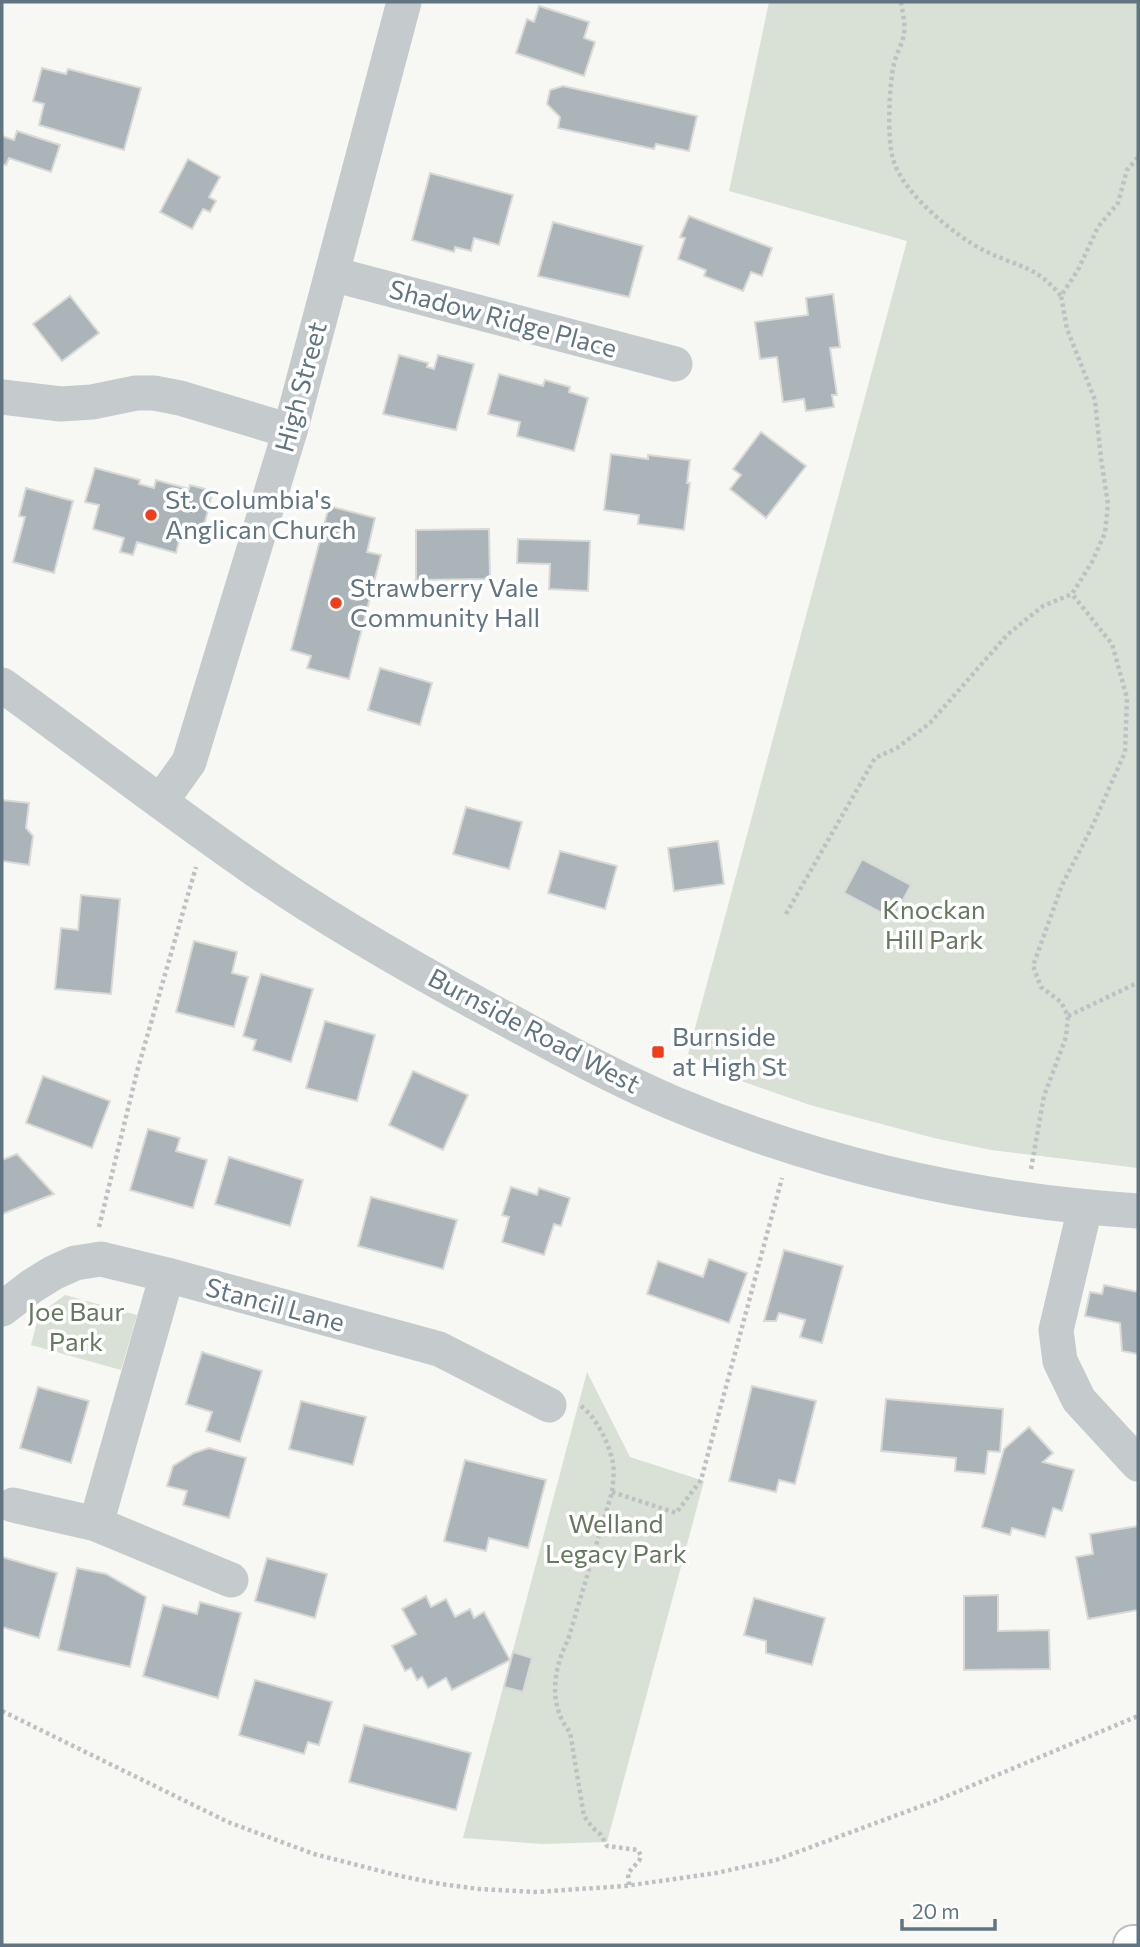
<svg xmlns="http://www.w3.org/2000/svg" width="1140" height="1947" viewBox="0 0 1140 1947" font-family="Commissioner,sans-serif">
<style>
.green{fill:#d9e0d5}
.building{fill:#abb5b9;stroke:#d9d9d6;stroke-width:2}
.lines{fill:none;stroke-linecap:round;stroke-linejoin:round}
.highway-casing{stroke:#b9bdc0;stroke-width:42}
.path{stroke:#bec1c3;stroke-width:4.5;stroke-dasharray:3.5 3.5;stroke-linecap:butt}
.minor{stroke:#c5cacc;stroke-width:35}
.highway{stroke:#fff;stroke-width:38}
.poi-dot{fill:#f03e1b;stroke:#fff;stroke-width:2.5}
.labels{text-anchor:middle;stroke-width:7;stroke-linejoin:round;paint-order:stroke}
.street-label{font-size:26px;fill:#607581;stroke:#fff}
.poi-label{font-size:26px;fill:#607581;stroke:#fff;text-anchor:start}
.park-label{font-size:26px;fill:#66795f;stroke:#fff}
</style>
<rect width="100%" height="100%" fill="#f7f7f4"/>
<!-- green -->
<g class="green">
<polygon points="769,2 1138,2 1138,1168 991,1150 934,1138 810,1105 730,1077 688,1054 907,241 729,191"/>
<polygon points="65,1295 137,1315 121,1370 31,1345 39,1314"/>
<polygon points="587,1372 630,1457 704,1481 607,1842 542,1844 463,1838"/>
</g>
<!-- building -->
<g class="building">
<polygon points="539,6 589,22 584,38 595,42 584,76 516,53 527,19 534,22"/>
<polygon points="42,68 66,74 68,69 141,88 124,150 39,125 44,104 33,101"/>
<polygon points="563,86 697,116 689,151 656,144 654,149 558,128 560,117 547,104 550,90"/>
<polygon points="17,131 60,145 51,172 9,158 6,165 2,164 2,136 14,140"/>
<polygon points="188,159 220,177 209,197 216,201 210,212 203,209 192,229 160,212"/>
<polygon points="430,173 513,195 499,245 474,238 471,251 455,247 454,252 412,240"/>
<polygon points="689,216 772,248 762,276 751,272 743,291 704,276 706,270 678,259 685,238 680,237"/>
<polygon points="553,222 643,246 629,297 538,276"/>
<polygon points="833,294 840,347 830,348 837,395 832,395 834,407 806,411 804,399 783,402 777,357 760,359 755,322 808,315 806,298"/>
<polygon points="70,296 99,333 62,361 33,324"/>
<polygon points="399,355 428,363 427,367 434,369 438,355 474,364 456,430 383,414"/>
<polygon points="499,374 543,386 545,380 570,387 569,392 588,398 574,451 517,436 520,422 488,414"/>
<polygon points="761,432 806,466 766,518 730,489 741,475 733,469"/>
<polygon points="611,454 648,459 648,455 690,460 687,483 690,483 684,530 638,524 639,515 604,510"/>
<polygon points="95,468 140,480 139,484 154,488 156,480 189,489 190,485 213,491 203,529 190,526 189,529 182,528 176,553 137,542 133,555 120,552 124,538 93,529 99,505 85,502"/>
<polygon points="26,488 73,501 54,573 13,562 25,517 19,516"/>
<polygon points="329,506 375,518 367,552 381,555 349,679 307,668 311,656 291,650"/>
<polygon points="489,529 490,579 416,580 416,530"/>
<polygon points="518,539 590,541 588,591 549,589 550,564 517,563"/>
<polygon points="380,668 432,683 420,725 368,710"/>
<polygon points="2,800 29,803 26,828 33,836 29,865 2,861"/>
<polygon points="466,807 522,822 509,869 453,854"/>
<polygon points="718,841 724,884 674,891 668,848"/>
<polygon points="560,851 617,866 605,909 548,893"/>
<polygon points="862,859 911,885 893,919 844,893"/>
<polygon points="81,895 120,899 111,994 55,989 61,928 78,930"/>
<polygon points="194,941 237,952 232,973 248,977 234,1027 176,1012"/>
<polygon points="261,974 313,989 291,1062 253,1050 256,1040 243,1036"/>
<polygon points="325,1021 375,1035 357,1101 306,1088"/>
<polygon points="413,1071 468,1095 443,1150 389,1125"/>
<polygon points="43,1076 110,1101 92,1148 26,1123"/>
<polygon points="148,1129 180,1138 176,1151 207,1160 193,1208 130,1190"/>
<polygon points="17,1154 54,1194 2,1214 2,1160"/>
<polygon points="229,1157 303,1180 290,1226 215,1204"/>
<polygon points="511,1187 537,1195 539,1188 570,1198 561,1226 554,1224 544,1255 502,1242 509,1217 502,1215"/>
<polygon points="371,1197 457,1220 443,1269 358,1246"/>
<polygon points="784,1250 843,1266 822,1343 800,1337 805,1320 779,1313 776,1321 764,1321"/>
<polygon points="709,1259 747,1273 729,1323 647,1294 658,1261 703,1277"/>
<polygon points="1104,1285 1138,1292 1138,1354 1122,1351 1120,1323 1085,1316 1090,1292 1102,1294"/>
<polygon points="202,1352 262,1371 240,1442 206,1431 212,1412 186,1404"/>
<polygon points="752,1386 816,1401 795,1484 779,1480 776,1492 729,1481"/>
<polygon points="38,1387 89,1401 71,1463 20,1448"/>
<polygon points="886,1399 1003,1409 1000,1452 988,1451 985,1474 955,1471 956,1458 881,1451"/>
<polygon points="301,1401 366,1417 353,1465 289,1449"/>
<polygon points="1029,1427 1053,1453 1043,1462 1074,1470 1062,1511 1053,1508 1045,1537 1012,1528 1010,1535 982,1527 1004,1449"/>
<polygon points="209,1448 246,1458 229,1518 183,1505 187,1491 167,1486 173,1466 194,1453"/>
<polygon points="465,1460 546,1480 528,1548 489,1538 486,1551 444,1541"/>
<polygon points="1138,1526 1138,1610 1088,1619 1076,1557 1093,1554 1090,1534"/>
<polygon points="2,1557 57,1573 39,1638 2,1627"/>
<polygon points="267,1558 327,1574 315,1618 255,1601"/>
<polygon points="77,1568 106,1574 146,1597 130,1667 58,1650"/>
<polygon points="998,1595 998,1631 1049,1630 1050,1669 964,1670 964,1596"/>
<polygon points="426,1596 431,1607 446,1599 455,1617 470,1609 474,1618 484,1612 510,1660 452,1690 446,1678 428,1688 422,1677 417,1680 411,1668 405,1671 392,1646 416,1634 402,1609"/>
<polygon points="754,1598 825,1618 812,1665 766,1653 766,1641 744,1635"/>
<polygon points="200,1602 241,1613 218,1698 143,1676 163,1605 197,1614"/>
<polygon points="513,1652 532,1658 523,1692 504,1687"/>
<polygon points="255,1680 332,1702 319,1745 308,1742 304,1754 239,1735"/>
<polygon points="364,1725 471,1753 456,1810 349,1782"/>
</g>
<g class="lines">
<!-- highway casing -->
<g class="highway-casing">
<polyline id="highway" points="1133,1945 1138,1945"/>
</g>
<!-- path -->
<g class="path">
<path d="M 901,2 C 902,11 906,24 904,33 C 903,43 896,54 894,64 C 889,84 887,139 893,159 C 902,193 955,236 985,251 C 1018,267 1037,266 1061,296"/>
<polyline points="786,914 875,758 897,748 930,723 1008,634 1043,606 1072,594 1092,562 1105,533 1108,504 1101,459 1095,400 1067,329 1061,296 1078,270 1098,227 1118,203 1127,170 1138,157"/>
<polyline points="1068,1016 1135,984"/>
<polyline points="1031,1169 1044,1096 1066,1037 1068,1016 1061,1002 1041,987 1033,966 1062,885 1093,825 1125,752 1127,698 1112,644 1072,594"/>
<polyline points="99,1227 138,1068 196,867"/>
<path d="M 581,1406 C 595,1416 608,1441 612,1459 C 615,1469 613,1482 612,1492 L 568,1640 C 553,1669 548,1706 570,1732 L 584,1816 L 592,1827 L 601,1835 L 607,1846 L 638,1850 L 641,1856 L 639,1861 L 628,1873 L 629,1885"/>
<polyline points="612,1492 676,1513 701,1480 782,1178"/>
<polyline points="2,1711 228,1822 314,1854 400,1876 441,1884 479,1889 535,1892 625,1886 716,1873 776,1860 935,1801 1138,1716"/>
</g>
<!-- minor -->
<g class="minor">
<polyline points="332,274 675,364"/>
<polyline points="2,397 61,404 92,402 136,393 154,393 180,398 290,431"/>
<path d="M 2,685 C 85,745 166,808 250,866 C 323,917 401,962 480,1005 C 543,1039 607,1075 673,1103 C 821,1165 978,1201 1138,1211"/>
<polyline points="161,801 189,762 225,644 290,431 404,2"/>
<polyline points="1085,1208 1056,1330 1060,1361 1079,1400 1138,1464"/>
<polyline points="2,1309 32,1286 53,1273 75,1263 101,1259 167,1275 439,1349 549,1405"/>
<polyline points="13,1505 96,1524 231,1580"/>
<polyline points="96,1524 167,1275"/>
</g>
<!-- highway -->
<use href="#highway" class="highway"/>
</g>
<!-- markers -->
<g class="poi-dot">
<circle cx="151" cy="515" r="7"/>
<circle cx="336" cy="603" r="7"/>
<rect x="651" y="1045" width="14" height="14" rx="3.5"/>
</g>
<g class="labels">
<!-- street labels -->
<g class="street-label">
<text transform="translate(503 319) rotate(15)" y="9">Shadow Ridge Place</text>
<text transform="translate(301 387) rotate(-75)" y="9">High Street</text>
<text transform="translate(534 1031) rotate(28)" y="9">Burnside Road West</text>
<text transform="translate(275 1305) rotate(15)" y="9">Stancil Lane</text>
</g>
<!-- poi labels -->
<g class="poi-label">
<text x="165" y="509">St. Columbia's<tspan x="165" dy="30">Anglican Church</tspan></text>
<text x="350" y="597">Strawberry Vale<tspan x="350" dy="30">Community Hall</tspan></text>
<text x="672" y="1046">Burnside<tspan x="672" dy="30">at High St</tspan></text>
</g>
<!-- park labels -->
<g class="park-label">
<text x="934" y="919">Knockan<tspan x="934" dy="30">Hill Park</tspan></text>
<text x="76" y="1321">Joe Baur<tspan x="76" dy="30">Park</tspan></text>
<text x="616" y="1533">Welland<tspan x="616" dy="30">Legacy Park</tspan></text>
</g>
</g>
<!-- border -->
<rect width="1140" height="1947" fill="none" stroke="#607581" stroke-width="7"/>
<!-- scale -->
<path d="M902 1919v10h93v-10" fill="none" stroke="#607581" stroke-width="3.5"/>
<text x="912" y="1919" font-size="21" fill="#607581" stroke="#ffffff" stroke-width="5" paint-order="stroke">20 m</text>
</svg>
